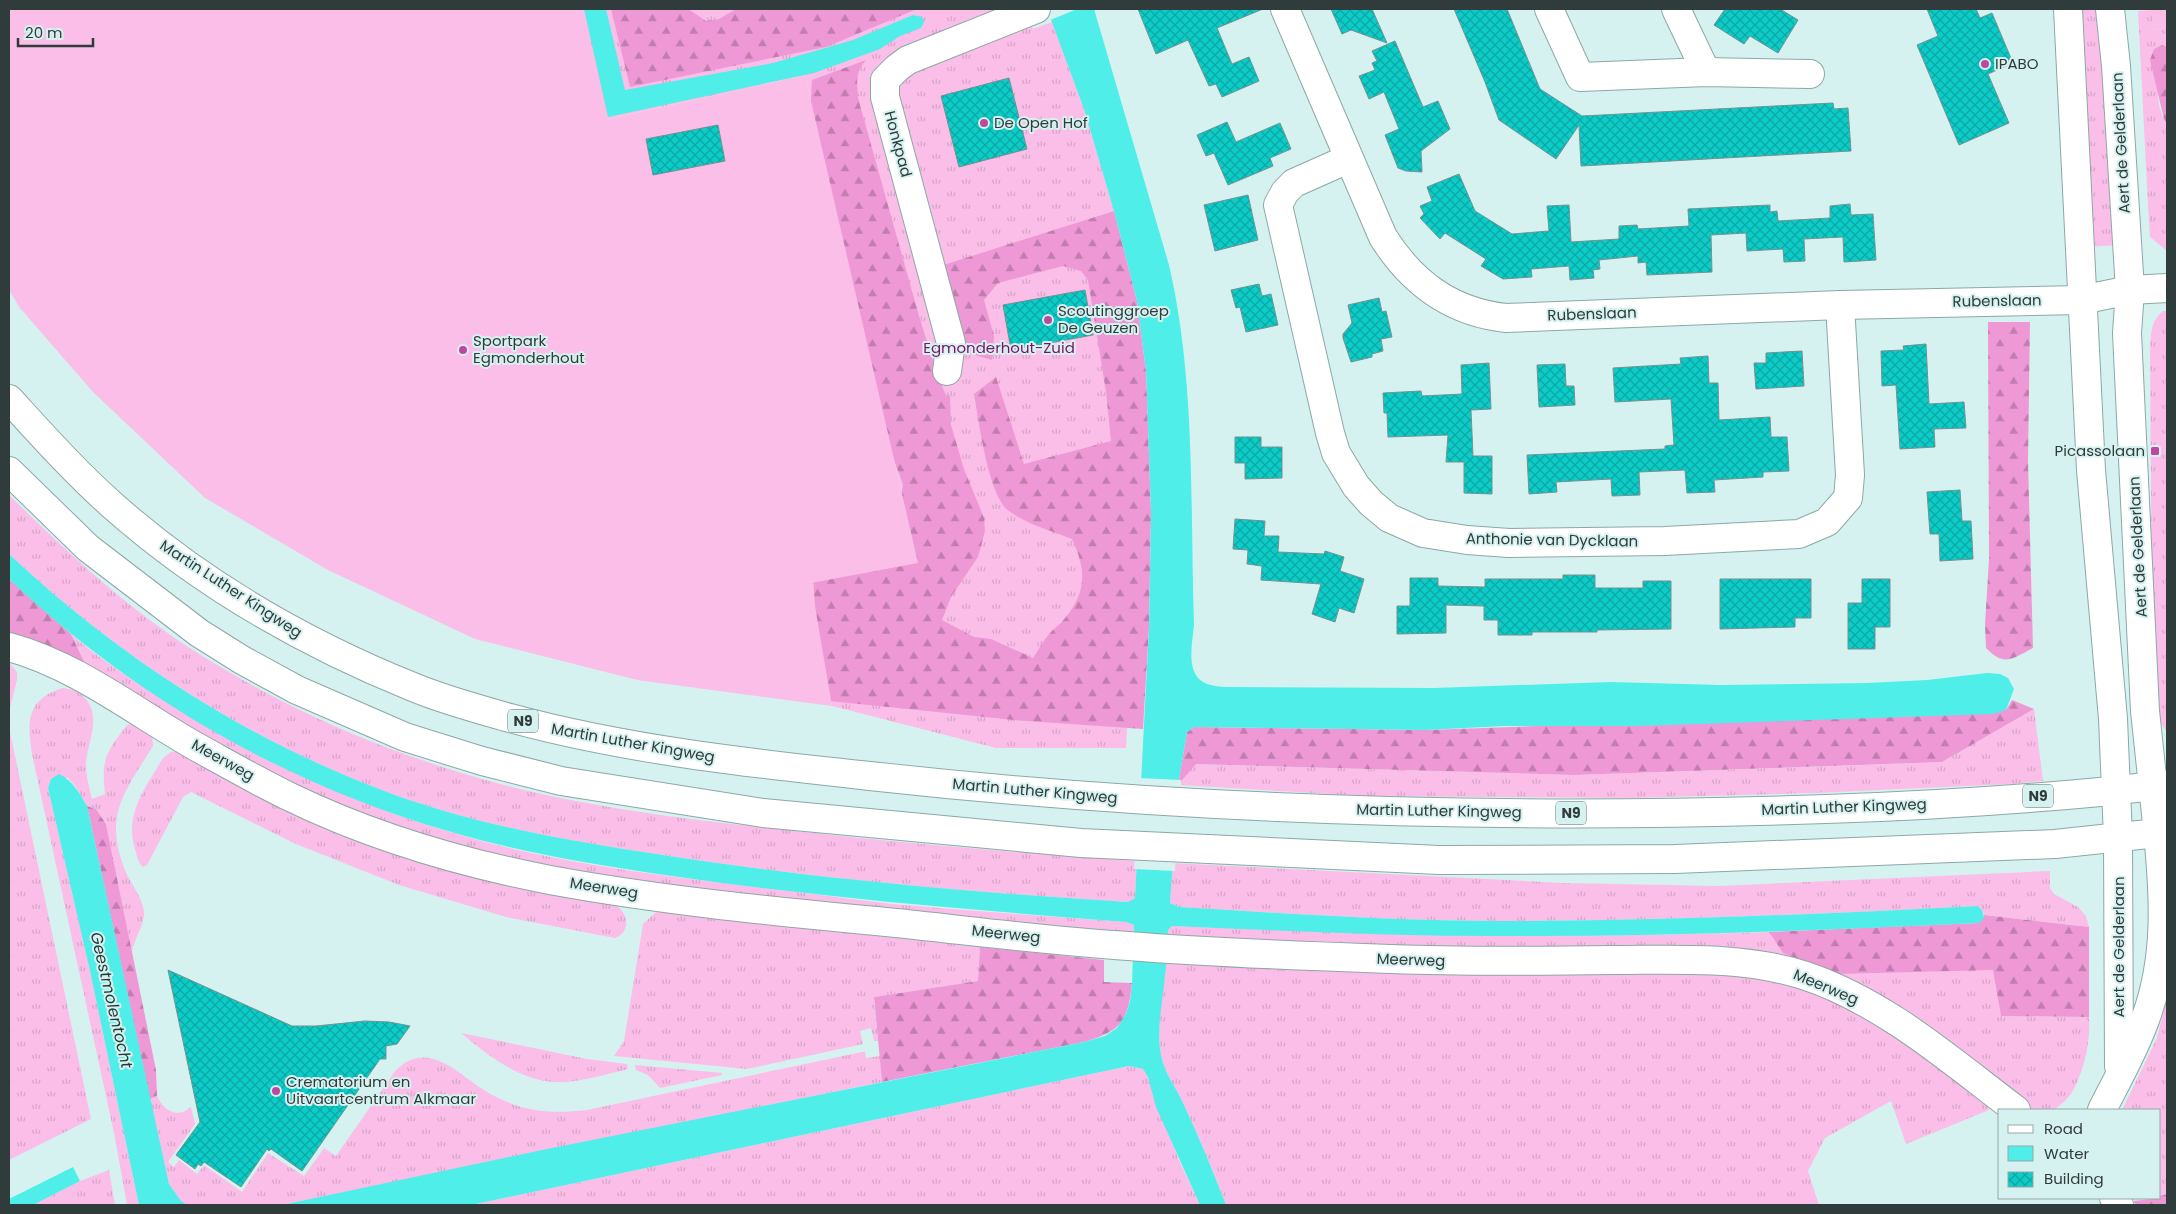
<svg xmlns="http://www.w3.org/2000/svg" width="2176" height="1214" viewBox="0 0 2176 1214" font-family="Poppins,sans-serif">
<style>
.grass{fill:url(#grass-tufts)}
.forest{fill:url(#forest-firs)}
.pitch{fill:#fbbee8}
.water{fill:#50eee9}
.pier{fill:#d6f2f0}
.building{fill:url(#building-cross-hatch);stroke:#76918f}
.lines{fill:none;stroke-linecap:round;stroke-linejoin:round}
.street-casing{stroke:#8ca8a6;stroke-width:30}
.secondary-casing{stroke:#8ca8a6;stroke-width:30}
.highway-casing{stroke:#8ca8a6;stroke-width:30}
.street{stroke:#fff;stroke-width:28}
.secondary{stroke:#fff;stroke-width:28}
.highway{stroke:#fff;stroke-width:28}
.poi-dot{fill:#bd48a1;stroke:#d6f2f0;stroke-width:2}
.labels{text-anchor:middle;stroke-width:4;stroke-linejoin:round;paint-order:stroke}
.shield{fill:#d6f2f0;stroke:#627271;stroke-width:1}
.shield-label{font-size:14px;font-weight:bold;fill:#303b3b}
.poi-label{font-size:15px;fill:#303b3b;stroke:#d6f2f0;text-anchor:start}
.street-label{font-size:15px;fill:#303b3b;stroke:#d6f2f0}
.park-label{font-size:15px;fill:#791264;stroke:#d6f2f0}
.water-label{font-size:16px;font-style:italic;fill:#1f3937;stroke:#d6f2f0}
</style>
<defs>
<pattern id="grass-tufts" width="24" height="20" patternUnits="userSpaceOnUse" patternTransform="scale(1.25)"><rect width="24" height="20" fill="#fbbee8"/><path d="M3 7l-1-3M5 7V3M7 7l1-3M15 17l-1-3M17 17v-4M19 17l1-3" fill="none" stroke="#d7a4c8"/></pattern>
<pattern id="forest-firs" width="22" height="20" patternUnits="userSpaceOnUse" patternTransform="scale(1.25)"><rect width="22" height="20" fill="#ef98d6"/><path d="M5 1l3.5 6h-7zM16 11l3.5 6h-7z" fill="#c27daf"/></pattern>
<pattern id="building-cross-hatch" width="8" height="8" patternUnits="userSpaceOnUse" patternTransform="scale(1.25)"><rect width="8" height="8" fill="#0cccc7"/><path d="M0 0l8 8M0 8l8-8" fill="none" stroke="#0ca7a3"/></pattern>
</defs>
<rect width="100%" height="100%" fill="#d6f2f0"/>
<!-- grass -->
<g class="grass">
<polygon points="583,9 1025,9 1033,29 1052,22 1084,109 1114,211 1095,217 1136,554 1126,748 996,748 832,706 811,583 918,563 805,75 608,119"/>
<polygon points="2074,9 2106,9 2121,245 2086,247"/>
<path d="M 2152,10 L 2153,30 L 2167,29 L 2167,47 L 2162,45 C 2159,70 2152,102 2167,124 L 2167,251 L 2150,237 L 2148,205 L 2138,11 Z"/>
<path d="M 2163,311 L 2167,311 L 2167,732 L 2158,719 L 2152,622 L 2150,354 C 2151,338 2149,322 2163,311 Z"/>
<path d="M 9,495 C 67,552 127,608 196,652 C 311,725 443,776 576,801 C 648,815 722,823 795,831 C 909,844 1022,853 1137,861 L 1135,899 L 1128,902 C 983,893 839,881 696,860 C 594,845 493,830 395,795 C 250,742 121,659 9,554 Z"/>
<path d="M 71,634 C 95,655 122,673 148,690 C 257,762 378,816 505,847 C 590,867 678,878 764,888 C 807,893 849,899 892,904 C 970,911 1048,916 1126,922 L 1134,925 L 1133,935 L 753,901 L 498,859 L 357,815 L 273,777 L 86,666 Z"/>
<polygon points="9,663 17,672 17,680 10,708 9,727 91,1119 9,1160"/>
<path d="M 63,688 C 72,689 78,691 84,697 C 103,716 87,742 86,764 C 86,776 89,787 92,799 L 105,794 C 101,759 106,752 127,725 L 132,723 L 152,734 L 153,746 C 125,792 103,814 125,870 C 130,883 143,898 144,912 C 145,924 134,939 132,952 L 106,824 L 96,809 L 87,806 L 76,787 L 68,778 L 51,779 L 48,788 L 90,971 L 139,1205 L 127,1205 L 114,1133 L 32,754 C 27,722 26,699 63,688 Z"/>
<polygon points="2034,709 2043,781 2012,784 1815,793 1629,798 1364,796 1178,785 1195,764 1574,775 1942,762"/>
<path d="M 180,751 L 615,904 C 628,913 632,931 615,938 L 506,917 L 399,885 L 296,844 L 191,792 L 183,797 L 147,865 L 143,867 C 138,863 137,856 135,849 C 124,814 146,787 163,758 L 171,752 Z"/>
<path d="M 1172,863 L 1563,883 L 1719,886 L 2050,871 L 2050,888 L 2054,894 L 2078,907 L 2086,916 L 2089,927 L 1984,915 L 1982,910 L 1978,906 C 1827,914 1675,920 1524,921 C 1409,922 1294,914 1179,907 L 1170,903 Z"/>
<polygon points="662,910 980,947 978,981 874,997 878,1041 874,1041 871,1028 860,1031 863,1044 747,1069 614,1056 624,1041 643,924 655,913"/>
<path d="M 1172,926 C 1371,934 1570,939 1769,932 L 1783,953 L 1994,970 L 2001,1016 L 2089,1017 C 2091,1041 2084,1072 2071,1094 C 2067,1100 2060,1105 2054,1110 L 2031,1110 L 1925,1030 L 1843,982 L 1514,952 L 1167,938 L 1168,930 Z"/>
<path d="M 1165,959 L 1702,970 C 1742,975 1782,980 1820,994 C 1882,1016 1934,1062 1985,1101 L 1989,1110 L 1906,1144 L 1891,1101 L 1825,1138 L 1808,1171 L 1819,1205 L 1226,1205 C 1213,1170 1199,1137 1183,1103 C 1175,1086 1164,1073 1161,1055 C 1155,1022 1165,991 1165,959 Z"/>
<polygon points="2167,997 2167,1194 2160,1196 2160,1110 2122,1110 2157,1038"/>
<path d="M 461,1033 L 587,1059 L 627,1064 L 628,1069 C 608,1074 587,1080 567,1082 C 525,1085 491,1058 461,1033 Z"/>
<path d="M 862,1052 L 865,1052 L 866,1058 L 880,1056 L 882,1082 L 282,1205 L 187,1205 L 181,1201 L 169,1184 L 150,1099 L 157,1096 C 164,1111 177,1119 191,1107 L 195,1124 L 168,1162 L 174,1167 L 179,1160 L 197,1174 L 204,1165 L 242,1192 L 268,1153 L 304,1176 L 324,1148 L 336,1156 L 396,1070 C 428,1039 457,1073 484,1090 C 493,1096 504,1101 515,1105 C 539,1113 562,1113 587,1110 Z"/>
<polygon points="635,1065 722,1073 722,1075 660,1088 648,1075 636,1070"/>
<polygon points="1129,1066 1143,1069 1148,1077 1178,1158 1200,1205 471,1205"/>
<polygon points="109,1170 115,1205 33,1205 80,1181"/>
</g>
<!-- forest -->
<g class="forest">
<polygon points="611,9 688,9 706,21 719,19 736,9 917,9 826,47 630,87"/>
<polygon points="2162,45 2167,47 2167,124 2164,119 2150,60 2154,49"/>
<path d="M 866,60 C 855,72 857,84 858,98 L 919,316 L 939,380 L 946,395 L 950,396 L 951,425 L 964,469 L 984,518 L 985,531 L 978,557 L 951,597 L 942,620 L 974,637 L 991,639 L 1033,658 C 1039,649 1044,639 1051,632 C 1053,629 1057,627 1060,624 C 1086,596 1088,573 1072,539 C 1052,531 1026,524 1009,511 C 988,496 979,421 974,394 L 996,377 L 1024,464 L 1111,441 L 1106,392 L 1088,280 L 1081,271 L 1063,266 L 998,283 L 984,300 L 994,336 L 992,360 L 968,353 L 959,345 L 937,267 L 1114,211 L 1137,301 L 1146,371 L 1151,512 L 1149,628 L 1143,729 L 1014,720 L 820,700 L 813,573 L 899,512 L 903,484 L 888,445 L 809,133 L 812,80 Z"/>
<path d="M 1988,322 L 2030,322 L 2028,461 L 2033,648 C 2012,659 2004,667 1986,648 L 1985,624 L 1989,559 Z"/>
<polygon points="9,579 71,634 86,666 9,637"/>
<polygon points="2012,700 2034,709 1942,762 1574,775 1196,764 1178,785 1187,732 1194,727 1426,730 2006,710"/>
<polygon points="87,806 96,809 106,824 156,1070 157,1096 150,1099"/>
<polygon points="1984,915 2089,927 2089,1017 2001,1016 1993,970 1837,974 1783,953 1769,932 1979,923"/>
<path d="M 980,947 L 1104,960 L 1104,982 L 1132,983 C 1128,1022 1121,1031 1084,1042 L 882,1082 L 874,997 L 978,981 Z"/>
<polygon points="2167,1194 2167,1205 2136,1205 2133,1201 2160,1198 2160,1196"/>
</g>
<!-- pitch -->
<g class="pitch">
<polygon points="9,9 583,9 609,119 805,75 918,563 811,583 832,706 637,680 475,639 328,570 205,498 93,392 20,308 9,290"/>
<polygon points="2151,9 2167,9 2167,29 2153,30"/>
</g>
<!-- water -->
<g class="water">
<polygon points="584,9 606,9 625,90 773,63 853,40 913,15 922,17 924,22 921,28 900,36 880,49 814,73 608,117"/>
<path d="M 1047,9 L 1094,9 L 1169,265 C 1196,381 1190,506 1194,625 C 1192,646 1184,679 1211,685 C 1218,687 1227,687 1234,687 L 1434,688 L 1610,682 L 1722,685 L 1867,683 L 1927,680 L 1987,673 L 2000,674 L 2008,678 L 2014,689 L 2006,710 L 1993,714 L 1637,726 L 1504,726 L 1426,730 L 1194,727 L 1187,732 L 1178,785 L 1170,903 L 1179,907 C 1294,914 1409,922 1524,921 C 1675,920 1827,914 1978,906 L 1982,910 L 1984,918 L 1979,923 C 1829,930 1679,936 1529,936 C 1410,937 1291,931 1172,926 L 1168,930 C 1167,945 1167,960 1165,975 C 1163,1002 1156,1028 1161,1055 C 1164,1073 1176,1087 1183,1103 C 1199,1137 1213,1171 1226,1205 L 1200,1205 L 1156,1107 L 1148,1077 L 1143,1069 L 1129,1066 L 471,1205 L 282,1205 L 547,1149 L 1084,1042 L 1105,1036 L 1117,1028 L 1126,1014 L 1130,1001 L 1132,983 L 1134,925 L 1126,922 C 974,910 823,898 672,876 C 596,865 522,853 448,831 C 285,784 132,696 9,579 L 9,554 C 121,659 250,742 395,795 C 493,830 594,845 696,860 C 839,881 984,893 1128,902 L 1135,898 L 1149,628 L 1151,512 L 1146,371 L 1137,301 L 1114,211 L 1084,109 Z"/>
<path d="M 59,774 C 73,781 79,792 87,806 L 169,1184 L 181,1201 L 187,1205 L 139,1205 L 90,971 L 48,788 L 51,779 Z"/>
<polygon points="73,1167 80,1181 33,1205 9,1205 9,1199"/>
</g>
<!-- pier -->
<g class="pier">
<polygon points="1044,9 1077,9 1048,21"/>
<polygon points="1139,778 1181,780 1175,871 1134,869"/>
</g>
<!-- building -->
<g class="building">
<polygon points="1138,9 1263,9 1217,28 1232,64 1249,57 1259,81 1222,97 1216,84 1209,86 1188,40 1156,54"/>
<polygon points="1331,9 1372,9 1387,43 1351,30 1342,34"/>
<polygon points="1454,9 1507,9 1540,89 1582,116 1833,103 1834,109 1848,108 1851,151 1581,166 1579,125 1556,159 1499,120 1485,82"/>
<polygon points="1725,9 1780,9 1798,20 1778,53 1750,36 1744,44 1714,25"/>
<polygon points="1927,9 1976,9 1980,18 1992,13 2013,63 1988,74 2009,123 1959,145 1917,45 1938,36"/>
<polygon points="1395,41 1423,107 1438,101 1450,129 1421,151 1422,172 1406,171 1398,168 1385,135 1399,129 1384,92 1369,99 1359,76 1375,70 1372,63 1377,61 1372,51"/>
<polygon points="1009,78 1027,149 959,167 941,96"/>
<polygon points="1227,122 1236,142 1280,123 1291,149 1270,158 1273,166 1228,185 1214,153 1206,156 1197,135"/>
<polygon points="718,125 725,161 653,175 646,139"/>
<polygon points="1459,174 1475,211 1512,234 1549,231 1547,206 1569,205 1571,242 1619,239 1619,226 1637,225 1638,229 1689,226 1688,209 1770,205 1770,212 1777,211 1778,221 1830,218 1830,206 1850,204 1851,215 1873,214 1876,260 1844,262 1843,237 1804,239 1805,261 1784,262 1783,249 1747,251 1746,233 1711,235 1712,272 1647,275 1646,262 1638,263 1638,256 1599,260 1600,269 1593,270 1594,278 1570,280 1569,266 1531,269 1532,277 1503,279 1481,266 1486,259 1445,233 1440,239 1420,218 1424,214 1420,206 1432,201 1427,187"/>
<polygon points="1248,195 1258,240 1215,251 1204,205"/>
<polygon points="1259,284 1262,296 1271,294 1278,325 1246,332 1240,307 1236,308 1231,290"/>
<polygon points="1085,290 1093,335 1011,350 1003,305"/>
<polygon points="1379,298 1382,312 1386,311 1392,337 1381,339 1383,351 1372,354 1372,357 1351,362 1343,338 1343,334 1352,323 1348,305"/>
<polygon points="1926,344 1929,404 1964,402 1966,428 1934,429 1935,447 1900,449 1896,385 1882,386 1881,351 1904,350 1903,346"/>
<polygon points="1802,351 1804,386 1756,389 1754,363 1766,363 1766,353"/>
<polygon points="1708,356 1709,383 1718,383 1719,420 1770,417 1771,437 1787,437 1789,471 1763,472 1763,477 1714,480 1715,492 1687,493 1685,470 1639,472 1640,495 1612,496 1611,479 1556,482 1557,492 1529,494 1527,455 1665,449 1665,446 1674,445 1671,399 1615,402 1613,368 1681,364 1680,358"/>
<polygon points="1489,363 1491,409 1471,410 1473,456 1492,456 1492,494 1464,493 1464,462 1446,462 1448,435 1388,437 1387,413 1384,413 1383,393 1421,391 1422,396 1462,394 1461,365"/>
<polygon points="1565,364 1566,386 1574,386 1575,405 1539,407 1537,365"/>
<polygon points="1235,437 1261,437 1261,447 1282,447 1282,478 1245,479 1245,463 1235,463"/>
<polygon points="1960,490 1962,521 1971,521 1973,559 1940,561 1939,534 1930,534 1927,492"/>
<polygon points="1235,519 1265,521 1264,536 1279,536 1278,552 1324,554 1325,551 1344,557 1340,571 1364,579 1354,613 1339,608 1335,622 1312,614 1321,584 1261,580 1262,566 1247,564 1248,550 1233,549"/>
<polygon points="1563,575 1595,575 1595,588 1643,588 1643,581 1671,581 1671,629 1597,630 1597,632 1532,632 1532,635 1498,635 1498,620 1484,620 1484,606 1446,605 1446,633 1397,634 1397,606 1410,606 1410,578 1438,578 1438,586 1485,587 1485,579 1563,579"/>
<polygon points="1720,579 1811,579 1811,618 1795,618 1795,627 1720,629"/>
<polygon points="1862,579 1890,579 1890,627 1875,627 1875,649 1848,649 1848,603 1862,603"/>
<polygon points="168,970 292,1026 316,1026 365,1021 389,1022 410,1026 397,1044 386,1046 386,1059 380,1059 302,1171 271,1149 269,1151 267,1149 241,1187 204,1162 201,1166 198,1164 195,1169 176,1155 200,1122"/>
</g>
<g class="lines">
<!-- street casing -->
<g class="street-casing">
<g id="street">
<path d="M 1285,9 L 1383,237 C 1412,283 1451,312 1506,318 L 1840,305 L 2081,300"/>
<polyline points="1549,9 1580,77 1706,72 1810,74"/>
<polyline points="1676,9 1706,72"/>
<polyline points="1348,159 1294,183 1285,192 1278,205 1330,433 1336,453 1356,486 1371,503 1389,518 1423,533 1467,540 1509,543 1665,541 1799,534 1827,522 1848,498 1850,475 1840,305"/>
<polyline points="947,371 951,343 885,97 885,80 897,68 908,60 1036,9"/>
<path d="M 9,647 C 76,665 135,712 195,746 C 226,763 257,781 288,796 C 368,835 462,863 550,880 C 664,901 780,912 896,923 C 973,931 1050,941 1128,946 C 1215,953 1304,956 1392,959 C 1466,962 1540,961 1614,960 C 1677,960 1742,956 1803,975 C 1883,1001 1950,1060 2016,1110"/>
<polyline points="2118,837 2119,1066"/>
<path d="M 2102,1110 C 2117,1080 2135,1049 2146,1017 C 2168,957 2164,895 2158,833"/>
<polyline points="2114,1198 2119,1205"/>
</g>
</g>
<!-- secondary casing -->
<g class="secondary-casing">
<g id="secondary">
<polyline points="2068,9 2091,470 2113,719 2118,837"/>
<polyline points="2110,9 2116,66 2130,290 2127,333 2145,711 2158,833"/>
<polyline points="2081,300 2130,290 2167,288"/>
</g>
</g>
<!-- highway casing -->
<g class="highway-casing">
<g id="highway">
<path d="M 9,399 C 42,435 75,472 112,505 C 200,583 304,643 413,687 C 444,700 478,709 510,718 C 628,750 749,763 870,776 C 1187,811 1507,820 1826,809 C 1921,806 2016,800 2111,791 C 2130,789 2148,786 2167,785"/>
<polyline points="9,471 88,548 199,633 242,660 297,690 405,737 482,761 561,781 763,813 1081,843 1439,860 1675,859 2055,844 2167,832"/>
</g>
</g>
<!-- street -->
<use href="#street" class="street"/>
<!-- secondary -->
<use href="#secondary" class="secondary"/>
<!-- highway -->
<use href="#highway" class="highway"/>
</g>
<!-- markers -->
<g class="poi-dot">
<circle cx="1985" cy="64" r="5"/>
<circle cx="984" cy="123" r="5"/>
<circle cx="1048" cy="320" r="5"/>
<circle cx="463" cy="350" r="5"/>
<rect x="2150" y="446" width="10" height="10" rx="2.5"/>
<circle cx="276" cy="1091" r="5"/>
</g>
<g class="labels">
<!-- shield labels -->
<g class="shield">
<rect x="508" y="709.5" width="30" height="23" rx="4"/>
<rect x="2023" y="784.5" width="30" height="23" rx="4"/>
<rect x="1556" y="801.5" width="30" height="23" rx="4"/>
</g>
<g class="shield-label">
<text x="523" y="726">N9</text>
<text x="2038" y="801">N9</text>
<text x="1571" y="818">N9</text>
</g>
<!-- poi labels -->
<g class="poi-label">
<text x="1995" y="69">IPABO</text>
<text x="994" y="128">De Open Hof</text>
<text x="1058" y="316">Scoutinggroep<tspan x="1058" dy="17">De Geuzen</tspan></text>
<text x="473" y="346">Sportpark<tspan x="473" dy="17">Egmonderhout</tspan></text>
<text x="2145" y="456" text-anchor="end">Picassolaan</text>
<text x="286" y="1087">Crematorium en<tspan x="286" dy="17">Uitvaartcentrum Alkmaar</tspan></text>
</g>
<!-- street labels -->
<g class="street-label">
<text transform="translate(2121 143) rotate(-93)" y="5">Aert de Gelderlaan</text>
<text transform="translate(898 144) rotate(75)" y="5">Honkpad</text>
<text transform="translate(1997 301) rotate(-1)" y="5">Rubenslaan</text>
<text transform="translate(1592 314) rotate(-2)" y="5">Rubenslaan</text>
<text transform="translate(1552 540) rotate(1)" y="5">Anthonie van Dycklaan</text>
<text transform="translate(2138 547) rotate(-93)" y="5">Aert de Gelderlaan</text>
<text transform="translate(231 589) rotate(33)" y="5">Martin Luther Kingweg</text>
<text transform="translate(633 743) rotate(10)" y="5">Martin Luther Kingweg</text>
<text transform="translate(223 760) rotate(29)" y="5">Meerweg</text>
<text transform="translate(1035 791) rotate(5)" y="5">Martin Luther Kingweg</text>
<text transform="translate(1844 807) rotate(-2)" y="5">Martin Luther Kingweg</text>
<text transform="translate(1439 811) rotate(1)" y="5">Martin Luther Kingweg</text>
<text transform="translate(604 888) rotate(9)" y="5">Meerweg</text>
<text transform="translate(1006 934) rotate(6)" y="5">Meerweg</text>
<text transform="translate(2119 947) rotate(-90)" y="5">Aert de Gelderlaan</text>
<text transform="translate(1411 960) rotate(2)" y="5">Meerweg</text>
<text transform="translate(1826 987) rotate(23)" y="5">Meerweg</text>
</g>
<!-- park labels -->
<g class="park-label">
<text x="999" y="353">Egmonderhout-Zuid</text>
</g>
<!-- water labels -->
<g class="water-label">
<text transform="translate(112 1000) rotate(77)" y="6">Geestmolentocht</text>
</g>
</g>
<!-- border -->
<rect width="2176" height="1214" fill="none" stroke="#303b3b" stroke-width="20"/>
<!-- legend -->
<rect x="1998" y="1109" width="162" height="90" fill="#d6f2f0" stroke="#94a9a8"/>
<rect x="2008" y="1125" width="25" height="8" fill="#ffffff" stroke="#94a9a8"/>
<text x="2044" y="1134" font-size="15" fill="#303b3b">Road</text>
<rect x="2008" y="1146" width="25" height="15" fill="#50eee9" stroke="#94a9a8"/>
<text x="2044" y="1159" font-size="15" fill="#303b3b">Water</text>
<rect x="2008" y="1172" width="25" height="15" fill="url(#building-cross-hatch)" stroke="#94a9a8"/>
<text x="2044" y="1184" font-size="15" fill="#303b3b">Building</text>
<!-- scale -->
<path d="M18 38v8h75v-8" fill="none" stroke="#303b3b" stroke-width="2.5"/>
<text x="25" y="38" font-size="15" fill="#303b3b" stroke="#d6f2f0" stroke-width="4" paint-order="stroke">20 m</text>
</svg>
